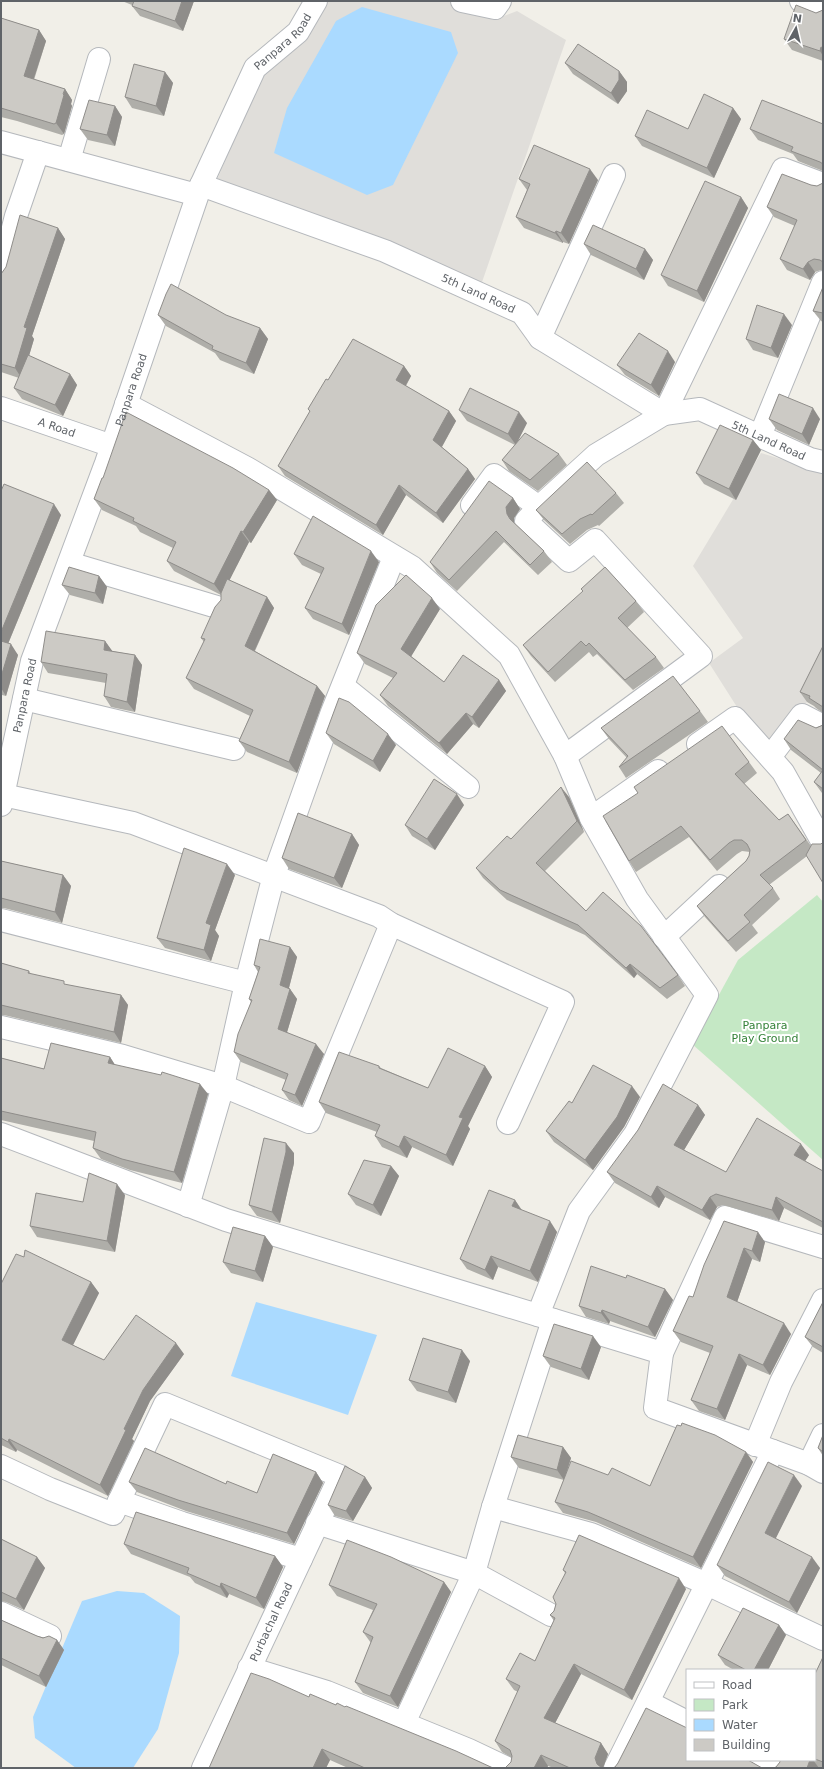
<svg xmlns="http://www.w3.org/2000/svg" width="824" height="1769" viewBox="0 0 824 1769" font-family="'DejaVu Sans',sans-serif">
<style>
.industrial{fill:#e0deda}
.green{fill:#c5e8c5}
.water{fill:#aadaff}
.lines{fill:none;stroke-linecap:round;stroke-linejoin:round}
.minor-casing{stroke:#b5b8bc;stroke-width:24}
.minor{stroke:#fff;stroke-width:22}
.wall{fill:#afaea9}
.shaded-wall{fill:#8f8d8a}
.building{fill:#cccac5;stroke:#8f8d8a}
.labels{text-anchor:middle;stroke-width:4;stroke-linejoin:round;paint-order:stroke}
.street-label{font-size:11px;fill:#5f6368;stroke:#fff}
.park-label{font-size:11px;fill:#348238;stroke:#fff}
</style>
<rect width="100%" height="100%" fill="#f1efe8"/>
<!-- industrial -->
<g class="industrial">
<polygon points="328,1 452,1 493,20 517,11 566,40 481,285 217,180 262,73 304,42"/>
<polygon points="761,453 810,468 823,471 823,670 809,700 769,741 737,707 709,663 743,638 693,566"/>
</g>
<!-- green -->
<polygon class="green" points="817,895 823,902 823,1160 692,1044 738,960"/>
<!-- water -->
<g class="water">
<polygon points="362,7 451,32 458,53 393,185 367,195 274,153 287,108 336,21"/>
<polygon points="256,1302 377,1335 348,1415 231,1376"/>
<polygon points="117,1591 144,1593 180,1616 179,1653 158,1729 133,1768 76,1768 35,1738 33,1717 82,1601"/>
</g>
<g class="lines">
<!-- minor casing -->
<g class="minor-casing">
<g id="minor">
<polyline points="462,1 495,8 500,1"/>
<polyline points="801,1 823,11"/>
<polyline points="1,142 197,195"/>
<polyline points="69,160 99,59"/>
<path id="s1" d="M 201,185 L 385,251 L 522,313 L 540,338 L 664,414 L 700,409 L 810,459 L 823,462"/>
<polyline points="1,275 16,216 38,152"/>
<polyline points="540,338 614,175"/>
<polyline points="126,404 247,468 412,567 509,655 565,756 591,818 637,899 707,995 635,1134 579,1211 538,1315"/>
<path id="s2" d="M 1,408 L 112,446"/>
<polyline points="760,436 823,282"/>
<polyline points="472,505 494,475 539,507 596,455 664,414 783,169 823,184"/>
<polyline points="539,507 526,521 569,561 595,540 701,656 565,756"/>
<polyline points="69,563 217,607"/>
<polyline points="343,686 468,787"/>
<polyline points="24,699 234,749"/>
<polyline points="698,744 735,718 783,772 823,843"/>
<polyline points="770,757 802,715 823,726"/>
<polyline points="3,795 133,823 379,916 391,924 563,1002 508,1123"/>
<path id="s3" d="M 1,805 L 32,661 L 106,463 L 201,185 L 255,68 L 298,32 L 316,1"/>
<polyline points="591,818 658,771"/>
<polyline points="1,920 246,983"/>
<polyline points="664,937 719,886"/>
<polyline points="1,1027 123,1056 223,1086 309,1122 391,924"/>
<polyline points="1,1134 226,1220 662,1353 655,1408 809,1464 823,1472"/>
<polyline points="188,1206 223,1086 246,983 274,875 332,712 394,557"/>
<polyline points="662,1353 725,1217 823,1247"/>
<polyline points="755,1445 781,1382 823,1300"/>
<polyline points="809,1464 823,1435"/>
<polyline points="1,1466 50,1489 113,1514 165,1404 340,1476 203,1768"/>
<polyline points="119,1501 182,1523 301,1559"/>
<polyline points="493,1507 591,1534 707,1584 823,1639"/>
<polyline points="317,1523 474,1573 551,1615"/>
<polyline points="1,1613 50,1636"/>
<polyline points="249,1668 327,1692 469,1750 507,1768"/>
<polyline points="648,1702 687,1722"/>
<polyline points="404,1723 474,1573 493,1507 553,1320"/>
<polyline points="760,1760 776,1768"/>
<polyline points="615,1768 773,1451"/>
</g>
</g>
<!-- minor -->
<use href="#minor" class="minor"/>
</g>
<!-- wall -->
<g class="wall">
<polygon points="122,1 194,1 183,31 140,16 132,6 132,5"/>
<polygon points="823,10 823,61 792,50 784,39 816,13"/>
<polygon points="1,18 39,30 46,41 34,80 65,89 72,100 71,104 72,106 64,134 62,135 17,121 1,117"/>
<polygon points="565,63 619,71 627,82 627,91 618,104 573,74"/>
<polygon points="165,72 173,83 164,116 132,108 125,97"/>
<polygon points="115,106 122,117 115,146 88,140 80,129"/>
<polygon points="733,108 741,119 714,178 642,146 635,136 688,129"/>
<polygon points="823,124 823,171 798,161 793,154 758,140 750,129"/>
<polygon points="519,179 598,180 569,244 563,242 563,243 524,228 516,217 527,190"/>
<polygon points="823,183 823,270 821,270 815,272 810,280 787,270 780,259 795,226 774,217 767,207 811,185 817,186"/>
<polygon points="741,197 748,208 704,302 668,286 661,275"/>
<polygon points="58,228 65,239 32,336 34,339 29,356 70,374 77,385 63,416 22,399 14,388 19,378 1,372 1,274"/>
<polygon points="584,244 645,249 653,260 644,280 591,255"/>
<polygon points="823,287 823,322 821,321 813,311"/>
<polygon points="158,315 260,328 268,339 254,374 220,360 215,353 166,326"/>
<polygon points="792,325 778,358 753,350 746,339"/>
<polygon points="675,362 659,396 625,375 617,365"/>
<polygon points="404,366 411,376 406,386 449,411 456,421 442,447 468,469 475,479 443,523 406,495 383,535 285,476 278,466 310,412 308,409 328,380"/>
<polygon points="459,410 527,423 517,442 559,454 567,465 538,491 509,471 502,460 515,445 467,421"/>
<polygon points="769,419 820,419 809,445 777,430"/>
<polygon points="753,440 761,450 736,500 704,484 696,473"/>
<polygon points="103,478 269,490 277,500 251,543 249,542 229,580 267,597 274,608 255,651 317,686 325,696 297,773 247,752 239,741 250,716 194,689 186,678 204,642 201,638 221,600 221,595 174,571 167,561 173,548 140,532 136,526 102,510 94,499"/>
<polygon points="1,491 61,515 8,644 18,655 6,696 2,695 1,700"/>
<polygon points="616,493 624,503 599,526 598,525 587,530 570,544 544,520 536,510"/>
<polygon points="513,498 520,509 514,518 514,523 544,551 552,562 538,575 504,542 457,591 437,573 430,562"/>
<polygon points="294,554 379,562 349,635 313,619 305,608 321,574 302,565"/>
<polygon points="99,576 107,587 103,604 70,595 62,585"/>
<polygon points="636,601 644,612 627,628 656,657 664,668 633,690 597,654 593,657 589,652 555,682 531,656 523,645"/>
<polygon points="440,609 411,656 444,682 499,680 506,691 479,728 473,724 447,754 388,706 380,695 393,678 365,664 357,653"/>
<polygon points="105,641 112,651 135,655 142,665 135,712 111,707 104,696 106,683 48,673 41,662"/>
<polygon points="823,646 823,713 816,708 814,706 807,702 800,692"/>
<polygon points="700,711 708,722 626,778 619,767 627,758 609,739 601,728"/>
<polygon points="823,725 823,794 822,793 814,782 821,773 791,750 784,739"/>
<polygon points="326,733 396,745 380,772 334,744"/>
<polygon points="749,762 757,773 744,784 779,820 788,814 811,846 807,856 769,885 773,888 780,899 752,925 758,933 736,952 705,917 697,906 746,861 749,856 750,852 742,851 737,854 717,871 689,837 636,872 629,861"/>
<polygon points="569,797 584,832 545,871 586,911 678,975 685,986 667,999 637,974 634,978 585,935 507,900 483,878 476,868 511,839"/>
<polygon points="464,805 435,850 412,836 405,825"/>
<polygon points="352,834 359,845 342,888 289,869 282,858"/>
<polygon points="1,861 63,875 71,886 62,923 4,908 1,908"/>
<polygon points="235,875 215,930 219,936 211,961 165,948 157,938"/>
<polygon points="290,947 297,957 289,988 290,989 297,999 287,1032 324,1054 302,1106 289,1100 282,1090 286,1080 241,1062 234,1052 251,1002 249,999 258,972 254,965"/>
<polygon points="1,963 29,971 31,974 66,985 121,995 128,1005 121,1043 4,1015 1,1015"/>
<polygon points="110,1057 115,1065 208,1094 182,1183 130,1170 101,1159 93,1148 94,1141 1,1120 1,1058 44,1069"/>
<polygon points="379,1066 381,1068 428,1088 485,1066 492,1077 468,1126 470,1129 453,1166 412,1147 407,1158 382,1147 375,1136 377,1132 326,1113 319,1102"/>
<polygon points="640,1097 624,1127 593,1170 554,1142 546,1131 572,1103"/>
<polygon points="698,1105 705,1115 684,1150 726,1172 809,1155 805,1161 823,1171 823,1228 784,1208 779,1221 723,1205 717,1207 710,1220 665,1197 659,1208 615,1183 607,1172"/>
<polygon points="294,1153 294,1163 280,1223 257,1216 249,1205"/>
<polygon points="391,1166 399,1176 381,1216 356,1205 348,1194"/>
<polygon points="125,1195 115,1252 37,1237 30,1226"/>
<polygon points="515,1200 522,1210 557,1232 538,1282 498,1267 493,1280 467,1269 460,1259"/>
<polygon points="724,1221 765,1242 760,1262 752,1259 737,1302 791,1334 770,1375 747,1365 725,1420 699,1411 691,1400 710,1353 681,1342 673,1331 693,1297"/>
<polygon points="265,1236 273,1247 263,1282 231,1273 223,1262"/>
<polygon points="24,1257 91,1282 99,1293 73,1345 104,1360 184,1354 150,1401 132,1439 134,1441 108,1496 17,1450 16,1452 1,1445 1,1284"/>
<polygon points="626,1278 665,1289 673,1300 655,1337 610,1321 609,1324 586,1317 579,1306"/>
<polygon points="823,1302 823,1353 813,1347 805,1337"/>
<polygon points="601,1347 589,1380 551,1367 543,1356"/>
<polygon points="470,1361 456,1403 417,1391 409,1380"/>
<polygon points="823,1435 823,1456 818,1448"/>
<polygon points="563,1447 571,1458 566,1475 608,1475 650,1486 746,1452 753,1462 701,1568 596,1522 563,1513 555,1502 564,1480 519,1468 511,1457"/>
<polygon points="316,1472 323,1483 294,1544 186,1511 137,1492 129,1482 226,1484 257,1493"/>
<polygon points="365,1477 372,1488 353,1521 335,1516 328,1505"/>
<polygon points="802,1486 775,1539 820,1568 797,1613 725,1576 717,1565"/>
<polygon points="1,1539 37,1557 45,1568 24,1610 6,1602 1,1601"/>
<polygon points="124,1544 275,1556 283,1567 264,1609 229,1594 227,1598 195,1583 190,1577 131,1554"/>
<polygon points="563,1570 686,1589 632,1700 581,1674 555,1723 601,1743 608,1754 603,1768 554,1768 548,1766 547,1768 505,1768 511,1762 512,1758 502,1752 495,1741 518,1692 514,1690 506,1679 535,1661 554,1621 550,1615 554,1611 565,1573"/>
<polygon points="444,1582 451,1592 398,1707 363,1693 355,1682 371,1643 363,1632 373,1610 337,1596 329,1585"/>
<polygon points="1,1620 37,1636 57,1640 64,1650 46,1687 1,1665"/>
<polygon points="779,1625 786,1635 768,1670 734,1670 725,1665 718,1655"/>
<polygon points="823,1657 823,1768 774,1768 776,1767 780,1762 780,1760 815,1760 815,1674"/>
<polygon points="309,1697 336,1705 493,1768 348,1768 330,1760 326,1768 209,1768"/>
</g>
<!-- shaded-wall -->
<g class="shaded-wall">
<polygon points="182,1 194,1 183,31 175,21"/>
<polygon points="39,30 46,41 31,87 24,76"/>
<polygon points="821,47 823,50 823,56 820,51"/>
<polygon points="619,71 627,82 627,91 618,104 611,93"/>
<polygon points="165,72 173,83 164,116 156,106"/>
<polygon points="65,89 72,100 71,104 72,106 64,134 56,123"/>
<polygon points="115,106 122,117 115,146 107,135"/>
<polygon points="733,108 741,119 714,178 707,168"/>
<polygon points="590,169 598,180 569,244 561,233"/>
<polygon points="741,197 748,208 704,302 697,291"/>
<polygon points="58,228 65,239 32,336 34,339 22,379 15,368 24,327"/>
<polygon points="556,231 563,242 563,243 555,233"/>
<polygon points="645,249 653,260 644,280 636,269"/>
<polygon points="808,262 815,272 810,280 803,269"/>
<polygon points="784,314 792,325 778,358 771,348"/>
<polygon points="260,328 268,339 254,374 246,363"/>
<polygon points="668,351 675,362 659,396 651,385"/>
<polygon points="404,366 411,376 403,390 396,380"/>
<polygon points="70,374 77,385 63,416 55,405"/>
<polygon points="813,408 820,419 809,445 802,434"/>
<polygon points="449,411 456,421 440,450 433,440"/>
<polygon points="519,412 527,423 516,445 508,434"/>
<polygon points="753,440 761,450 736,500 729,489"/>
<polygon points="468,469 475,479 443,523 436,513"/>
<polygon points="399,485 406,495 383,535 376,525"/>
<polygon points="269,490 277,500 251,543 243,532"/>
<polygon points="513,498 520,509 514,518 514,525 507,514 506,507"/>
<polygon points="54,504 61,515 5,651 1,645 1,632"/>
<polygon points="241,531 249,542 222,595 214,584"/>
<polygon points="371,551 379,562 349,635 342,624"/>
<polygon points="99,576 107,587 103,604 95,593"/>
<polygon points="267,597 274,608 252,656 245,646"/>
<polygon points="432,598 440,609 409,660 401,649"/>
<polygon points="105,641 113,652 104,650"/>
<polygon points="11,644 18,655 6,696 1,688 1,677"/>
<polygon points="135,655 142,665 135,712 127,702"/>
<polygon points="499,680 506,691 479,728 472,717"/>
<polygon points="317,686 325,696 297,773 289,762"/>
<polygon points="1,692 2,695 1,700"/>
<polygon points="466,713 473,724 447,754 439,743"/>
<polygon points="388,734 396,745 380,772 373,761"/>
<polygon points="561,787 569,797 584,832 577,821"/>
<polygon points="457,794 464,805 435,850 427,839"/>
<polygon points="352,834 359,845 342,888 334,878"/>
<polygon points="227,864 235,875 215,930 219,936 211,961 204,950 206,923"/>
<polygon points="63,875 71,886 62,923 55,912"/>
<polygon points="290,947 297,957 287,995 280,985"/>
<polygon points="630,964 637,974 634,978 626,968"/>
<polygon points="290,989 297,999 285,1039 278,1029"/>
<polygon points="121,995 128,1005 121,1043 114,1032"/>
<polygon points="316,1044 324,1054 302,1106 295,1095"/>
<polygon points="110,1057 117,1068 108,1063"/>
<polygon points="485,1066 492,1077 468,1126 470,1129 453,1166 446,1155 459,1117"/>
<polygon points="200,1084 208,1094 182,1183 174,1172"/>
<polygon points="632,1086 640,1097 624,1127 593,1170 585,1160"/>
<polygon points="698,1105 705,1115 681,1155 674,1145"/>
<polygon points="404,1136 412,1147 407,1158 399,1147"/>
<polygon points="286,1143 294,1153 294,1163 280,1223 272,1212"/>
<polygon points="801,1144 809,1155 802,1166 794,1155"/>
<polygon points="391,1166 399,1176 381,1216 373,1205"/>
<polygon points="117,1184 125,1195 115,1252 107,1241"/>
<polygon points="657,1186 665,1197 659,1208 651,1197"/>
<polygon points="710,1197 717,1207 710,1220 702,1210"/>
<polygon points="776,1197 784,1208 779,1221 772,1210"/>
<polygon points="515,1200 522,1211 512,1206"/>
<polygon points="550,1221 557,1232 538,1282 530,1271"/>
<polygon points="758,1232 765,1242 760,1262 752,1251"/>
<polygon points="265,1236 273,1247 263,1282 255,1271"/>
<polygon points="744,1248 752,1259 735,1308 727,1297"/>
<polygon points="491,1256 498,1267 493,1280 485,1270"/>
<polygon points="91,1282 99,1293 70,1351 62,1340"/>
<polygon points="665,1289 673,1300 655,1337 648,1327"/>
<polygon points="602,1310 610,1321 609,1324 601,1313"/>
<polygon points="784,1323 791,1334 770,1375 763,1365"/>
<polygon points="593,1336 601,1347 589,1380 581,1369"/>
<polygon points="176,1343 184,1354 150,1401 132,1439 134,1441 108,1496 100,1485 124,1429 143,1390"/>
<polygon points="462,1350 470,1361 456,1403 448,1392"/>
<polygon points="739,1354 747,1365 725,1420 717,1409"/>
<polygon points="9,1439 17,1450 16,1452 8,1442"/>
<polygon points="563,1447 571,1458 564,1480 557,1470"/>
<polygon points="746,1452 753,1462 701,1568 693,1557"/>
<polygon points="316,1472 323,1483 294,1544 287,1533"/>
<polygon points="794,1475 802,1486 773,1544 765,1533"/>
<polygon points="365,1477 372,1488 353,1521 346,1511"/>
<polygon points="275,1556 283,1567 264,1609 256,1598"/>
<polygon points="37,1557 45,1568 24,1610 16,1599"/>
<polygon points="812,1557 820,1568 797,1613 789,1602"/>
<polygon points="679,1578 686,1589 632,1700 624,1690"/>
<polygon points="444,1582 451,1592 398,1707 390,1696"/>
<polygon points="221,1583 229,1594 227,1598 220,1587"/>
<polygon points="779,1625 786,1635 768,1670 754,1670"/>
<polygon points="57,1640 64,1650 46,1687 39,1676"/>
<polygon points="574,1664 581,1674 552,1729 544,1718"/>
<polygon points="601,1743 608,1754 603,1768 600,1768 597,1764 595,1758"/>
<polygon points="322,1749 330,1760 326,1768 313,1768"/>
<polygon points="541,1755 548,1766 547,1768 534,1768"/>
<polygon points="810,1760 813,1760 819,1768 807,1768"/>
</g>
<!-- building -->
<g class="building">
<polygon points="134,1 182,1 175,21 132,6"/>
<polygon points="796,5 816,13 823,10 823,48 821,47 820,51 784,39"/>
<polygon points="1,18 39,30 24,76 65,89 63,94 64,95 56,123 54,124 1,108"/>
<polygon points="578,44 619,71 619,80 611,93 565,63"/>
<polygon points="134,64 165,72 156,106 125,97"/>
<polygon points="704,94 733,108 707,168 635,136 647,110 688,129"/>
<polygon points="89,100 115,106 107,135 80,129"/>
<polygon points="762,100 823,124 823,164 820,162 791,151 793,147 750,129"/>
<polygon points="534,145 590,169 561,233 556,231 555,233 516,217 530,184 519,179"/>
<polygon points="782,174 811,185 817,186 823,183 823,262 820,260 814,259 808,262 803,269 780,259 797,220 767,207"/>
<polygon points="705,181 741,197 697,291 661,275"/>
<polygon points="20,215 58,228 24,327 27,328 15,368 1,364 1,274 6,267"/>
<polygon points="593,225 645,249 636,269 584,244"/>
<polygon points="171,284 226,315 260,328 246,363 212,349 213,346 158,315 166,294"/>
<polygon points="823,287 823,313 813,311"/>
<polygon points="757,305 784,314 771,348 746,339"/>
<polygon points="639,333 668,351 651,385 617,365"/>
<polygon points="353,339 404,366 396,380 449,411 433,440 468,469 436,513 399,485 376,525 278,466 310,411 308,409 326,379 328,380"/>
<polygon points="28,355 70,374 55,405 14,388"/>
<polygon points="470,388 519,412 508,434 459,410"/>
<polygon points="779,394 813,408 802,434 769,419"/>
<polygon points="126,412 233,468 269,490 243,532 241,531 214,584 167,561 176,542 133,521 134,518 94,499 102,478 103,478"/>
<polygon points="720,425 753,440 729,489 696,473"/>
<polygon points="525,433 559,454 530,480 502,460"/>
<polygon points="587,462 616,493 592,515 591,514 580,519 562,534 536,510"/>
<polygon points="489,481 513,498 506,507 507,514 510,519 544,551 530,565 496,531 449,580 430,562"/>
<polygon points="4,484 54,504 1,632 1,491"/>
<polygon points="313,516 371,551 342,624 305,608 324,568 294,554"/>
<polygon points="69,567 99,576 95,593 62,585"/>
<polygon points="605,567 636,601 618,618 656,657 625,680 589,643 586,646 581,641 548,672 523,645 583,591 581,589"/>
<polygon points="406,575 432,598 401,649 444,682 463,655 499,680 472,717 466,713 439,743 380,695 397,673 357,653 376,605"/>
<polygon points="227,579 267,597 245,646 317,686 289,762 239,741 253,710 186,678 205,639 201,638 215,607 221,600 221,593"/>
<polygon points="46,631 105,641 104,650 135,655 127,702 104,696 107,674 41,662"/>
<polygon points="1,641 11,644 1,677"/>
<polygon points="823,646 823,707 809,698 810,696 800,692"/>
<polygon points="673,676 700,711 619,767 628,756 601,728"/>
<polygon points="339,698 349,702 388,734 373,761 326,733"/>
<polygon points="798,720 816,728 823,725 823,770 784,739"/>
<polygon points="722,726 749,762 735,774 779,820 788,814 806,840 760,875 773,888 744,915 750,922 728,941 697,906 746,861 749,856 750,850 747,844 742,840 734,840 729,843 710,860 681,826 629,861 603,816 638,793 634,787"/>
<polygon points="823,770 823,789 814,782"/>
<polygon points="434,779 457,794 427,839 405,825"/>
<polygon points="561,787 577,821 536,863 586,911 603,892 641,926 678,975 660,988 630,964 626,968 578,925 500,890 476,868 507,836 511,839"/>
<polygon points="298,813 352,834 334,878 282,858"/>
<polygon points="823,842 823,883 806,855 812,844 821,844"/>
<polygon points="184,848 227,864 206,923 211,925 204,950 157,938"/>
<polygon points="1,861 63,875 55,912 1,898"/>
<polygon points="260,939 290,947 280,985 290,989 278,1029 316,1044 295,1095 282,1090 288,1074 234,1052 238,1034 252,1000 249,999 260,967 254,965"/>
<polygon points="1,963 29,971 28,973 64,981 64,984 121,995 114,1032 1,1005"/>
<polygon points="51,1043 110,1057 108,1063 161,1075 162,1072 200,1084 174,1172 122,1159 93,1148 96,1132 1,1111 1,1058 44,1069"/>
<polygon points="448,1048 485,1066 459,1117 463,1118 446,1155 404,1136 399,1147 375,1136 380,1125 319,1102 339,1052 379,1066 379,1068 428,1088"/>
<polygon points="593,1065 632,1086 617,1117 585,1160 546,1131 569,1101 572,1103"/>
<polygon points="663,1084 698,1105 674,1145 726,1172 757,1118 801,1144 794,1155 823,1171 823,1222 776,1197 772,1210 716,1194 710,1197 702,1210 657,1186 651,1197 607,1172 638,1130"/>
<polygon points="264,1138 286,1143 286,1152 272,1212 249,1205"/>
<polygon points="364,1160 391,1166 373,1205 348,1194"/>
<polygon points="89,1173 117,1184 107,1241 30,1226 36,1193 83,1202"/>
<polygon points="489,1190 515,1200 512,1206 550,1221 530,1271 491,1256 485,1270 460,1259"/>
<polygon points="724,1221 758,1232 752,1251 744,1248 727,1297 784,1323 763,1365 739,1354 717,1409 691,1400 713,1346 673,1331 689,1296 693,1297 704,1265"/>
<polygon points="233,1227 265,1236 255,1271 223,1262"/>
<polygon points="25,1250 91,1282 62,1340 104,1360 136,1315 176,1343 143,1390 124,1429 126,1430 100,1485 9,1439 8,1442 1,1438 1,1284 16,1254 24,1257"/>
<polygon points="591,1266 626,1278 627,1275 665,1289 648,1327 602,1310 601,1313 579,1306"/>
<polygon points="823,1302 823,1347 805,1337"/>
<polygon points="554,1324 593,1336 581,1369 543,1356"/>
<polygon points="423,1338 462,1350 448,1392 409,1380"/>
<polygon points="682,1423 715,1435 746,1452 693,1557 588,1512 555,1502 571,1461 608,1475 612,1468 650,1486 677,1425 681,1426"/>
<polygon points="518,1435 563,1447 557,1470 511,1457"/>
<polygon points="823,1435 823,1452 818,1448"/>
<polygon points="145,1448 226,1484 227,1481 257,1493 273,1454 316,1472 287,1533 178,1500 129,1482"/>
<polygon points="768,1462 794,1475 765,1533 812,1557 789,1602 717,1565"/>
<polygon points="345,1466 365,1477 346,1511 328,1505"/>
<polygon points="136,1512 275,1556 256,1598 221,1583 220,1587 187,1573 189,1568 124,1544"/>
<polygon points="579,1535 679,1578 624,1690 574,1664 544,1718 601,1743 595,1758 597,1764 602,1768 570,1768 541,1755 534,1768 505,1768 511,1762 512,1756 510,1750 495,1741 520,1686 506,1679 520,1653 535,1661 555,1618 550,1615 554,1611 556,1604 553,1597 566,1572 563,1570"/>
<polygon points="1,1539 37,1557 16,1599 1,1592"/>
<polygon points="347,1540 391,1557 444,1582 390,1696 355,1682 373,1637 363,1632 377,1604 329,1585"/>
<polygon points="743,1608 779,1625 754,1670 746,1670 718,1655"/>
<polygon points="1,1620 37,1636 43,1638 49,1636 57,1640 39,1676 1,1658"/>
<polygon points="823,1657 823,1762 815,1759 815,1674"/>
<polygon points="251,1673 269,1679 309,1697 310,1694 336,1705 337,1703 345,1707 346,1706 456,1751 493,1768 365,1768 322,1749 313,1768 209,1768"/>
<polygon points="646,1708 687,1728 687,1760 748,1760 762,1768 613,1768 615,1767 618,1763"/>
<polygon points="780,1760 810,1760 807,1768 774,1768 776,1767 780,1762"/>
</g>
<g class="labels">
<!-- street labels -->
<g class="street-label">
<text dy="4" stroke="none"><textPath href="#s3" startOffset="820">Panpara Road</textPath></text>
<text dy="4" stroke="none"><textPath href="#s1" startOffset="298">5th Land Road</textPath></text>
<text dy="4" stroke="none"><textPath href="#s3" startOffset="436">Panpara Road</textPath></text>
<text dy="4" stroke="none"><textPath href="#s2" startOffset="59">A Road</textPath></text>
<text dy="4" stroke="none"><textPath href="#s1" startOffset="634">5th Land Road</textPath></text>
<text dy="4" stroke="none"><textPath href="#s3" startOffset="112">Panpara Road</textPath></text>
<text transform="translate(271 1622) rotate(-65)" y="4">Purbachal Road</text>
</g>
<!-- park labels -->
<g class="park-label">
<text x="765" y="1029">Panpara<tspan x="765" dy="13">Play Ground</tspan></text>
</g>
</g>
<!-- border -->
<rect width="824" height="1769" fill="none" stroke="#5f6368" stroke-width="4"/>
<!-- legend -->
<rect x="686" y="1669" width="130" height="92" fill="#ffffff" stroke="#bfc1c3"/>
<rect x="694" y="1682" width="20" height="6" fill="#ffffff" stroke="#bfc1c3"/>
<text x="722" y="1689" font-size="12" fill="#5f6368">Road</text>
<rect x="694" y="1699" width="20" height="12" fill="#c5e8c5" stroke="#bfc1c3"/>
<text x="722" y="1709" font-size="12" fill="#5f6368">Park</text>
<rect x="694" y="1719" width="20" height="12" fill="#aadaff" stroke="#bfc1c3"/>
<text x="722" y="1729" font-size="12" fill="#5f6368">Water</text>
<rect x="694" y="1739" width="20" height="12" fill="#cccac5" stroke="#bfc1c3"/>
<text x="722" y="1749" font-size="12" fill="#5f6368">Building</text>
<!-- north arrow -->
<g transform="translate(796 28) rotate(8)" stroke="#ffffff" stroke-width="3" paint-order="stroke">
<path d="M0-3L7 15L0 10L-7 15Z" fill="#5f6368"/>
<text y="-6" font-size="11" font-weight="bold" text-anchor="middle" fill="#5f6368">N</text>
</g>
</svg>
